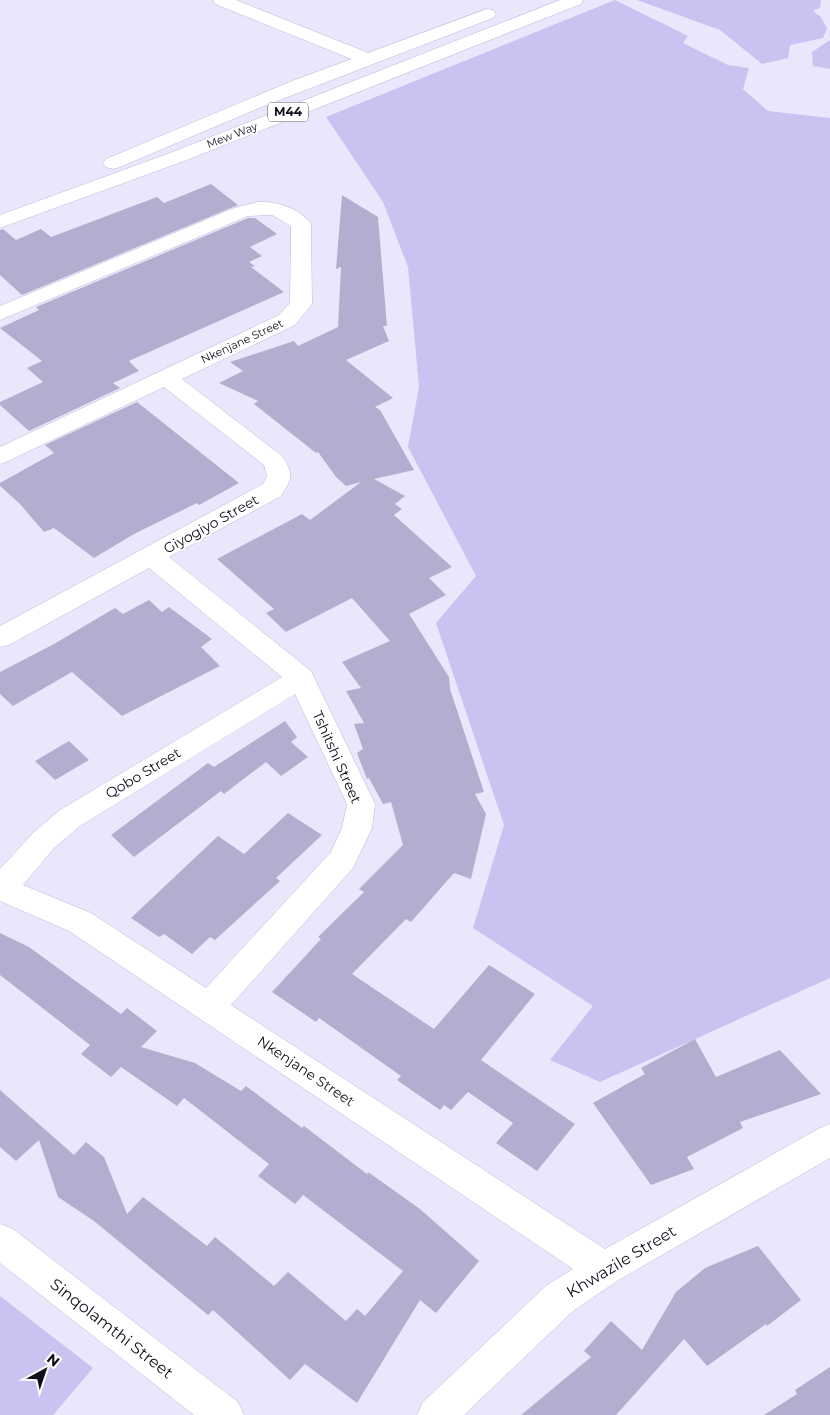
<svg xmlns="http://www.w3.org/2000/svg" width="830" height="1415" viewBox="0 0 830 1415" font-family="Montserrat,sans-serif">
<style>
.green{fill:#cac3f1}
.building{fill:#b3aecf}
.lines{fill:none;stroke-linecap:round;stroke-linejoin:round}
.minor-casing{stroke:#bdb7d9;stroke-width:1}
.major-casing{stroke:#bdb7d9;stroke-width:1}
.minor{fill:#fff;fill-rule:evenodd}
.major{fill:#fff;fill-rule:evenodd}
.labels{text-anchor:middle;stroke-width:4;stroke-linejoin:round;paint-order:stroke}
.far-street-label{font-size:11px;fill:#110f1a;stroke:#fff}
.shield{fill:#fff;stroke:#58575f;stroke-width:1}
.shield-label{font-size:12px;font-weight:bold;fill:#110f1a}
.street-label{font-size:14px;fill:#110f1a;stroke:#fff}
.near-street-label{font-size:16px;fill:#110f1a;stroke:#fff}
</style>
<rect width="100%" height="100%" fill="#eae7fc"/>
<!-- green -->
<g class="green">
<polygon points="615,0 688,36 683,43 728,65 749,68 743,89 768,111 830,118 830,978 600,1082 550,1060 593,1006 473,928 504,825 436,623 476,576 408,447 419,387 408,267 383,202 326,117"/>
<polygon points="637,0 821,0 820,8 814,10 814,12 820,16 827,28 823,38 790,45 788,58 762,64 720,30"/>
<polygon points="830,40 830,69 813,66 812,52"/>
<polygon points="0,1296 93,1368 53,1415 0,1415"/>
</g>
<!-- building -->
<g class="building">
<polygon points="211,184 238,205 22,295 0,275 0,230 3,229 16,240 41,229 51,237 157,197 164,203"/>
<polygon points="342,195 378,217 387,326 383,326 389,341 346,360 393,398 375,407 380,410 414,470 374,479 405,496 395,504 402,509 394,515 452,567 429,578 446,595 409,614 449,677 450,689 484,792 475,794 486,814 471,879 454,873 411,922 406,919 352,974 434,1029 489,965 535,994 481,1060 575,1124 537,1171 496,1143 513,1123 468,1092 451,1110 444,1105 440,1110 397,1080 401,1076 319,1018 316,1022 272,992 321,939 318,937 364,892 359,889 403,845 391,802 383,804 369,778 367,779 357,753 363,749 354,724 364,723 346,691 361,688 342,662 390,641 352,598 286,632 266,613 274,609 217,559 302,514 310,520 361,482 346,486 336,477 318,452 316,453 254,404 258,401 219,383 243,371 230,362 294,341 298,346 338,327 341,267 336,269"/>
<polygon points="248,218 255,218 277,234 250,247 262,256 249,262 255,266 251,267 284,292 129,361 139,371 113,383 120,388 29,431 0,405 0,402 43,382 27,368 42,361 0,328 39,310 36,307"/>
<polygon points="137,402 239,483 199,505 197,503 134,534 94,558 54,528 44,532 20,504 0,486 0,483 54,453 45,445"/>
<polygon points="149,600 162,612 169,607 212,639 201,647 220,666 122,716 72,672 13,706 0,694 0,672 54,644 115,608 123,614"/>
<polygon points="285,721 297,737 291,742 308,757 281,776 266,762 224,794 221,791 134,857 111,835 208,763 214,767"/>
<polygon points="69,741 89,760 55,780 35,761"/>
<polygon points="288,813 322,835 276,878 280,881 215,940 210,937 192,954 164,934 159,937 131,918 218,836 244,854"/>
<polygon points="0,933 29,947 121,1014 127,1008 157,1031 141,1047 195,1063 241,1091 246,1086 302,1128 304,1126 367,1174 368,1172 420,1209 479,1261 436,1313 420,1300 357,1403 305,1364 290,1380 213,1310 208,1315 94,1221 58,1197 39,1140 16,1161 0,1147 0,1090 74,1155 86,1142 104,1157 127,1214 143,1197 207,1246 215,1237 274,1286 288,1272 346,1321 357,1309 365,1316 403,1271 303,1195 295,1204 258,1176 269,1164 184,1098 177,1106 121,1067 111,1077 81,1054 90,1045 0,975"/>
<polygon points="695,1039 716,1077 780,1050 821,1094 740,1122 743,1128 687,1157 694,1169 651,1185 593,1103 645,1074 641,1068"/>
<polygon points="758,1246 801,1300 767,1326 766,1324 707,1366 684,1339 616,1415 521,1415 591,1357 584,1351 611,1321 642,1350 676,1292 705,1268"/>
<polygon points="830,1367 830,1415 764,1415 797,1394 795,1390"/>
</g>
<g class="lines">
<!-- minor casing -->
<g class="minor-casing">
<g id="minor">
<polygon points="213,0 236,0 371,54 374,58 371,62 365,63 359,62 215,4"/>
<path d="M 258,202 C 277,201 300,208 311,224 L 312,304 L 295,325 L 182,379 L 282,456 C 294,473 292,479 281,496 L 169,557 L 311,671 L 375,804 L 372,828 L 353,868 L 231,1005 L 605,1249 L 818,1129 L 830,1124 L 830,1158 L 617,1281 L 573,1311 L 464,1415 L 417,1415 L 423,1402 L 547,1285 L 573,1269 L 69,931 L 0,901 L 0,869 L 34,832 L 60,810 L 282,677 L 149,568 L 9,645 L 0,647 L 0,626 L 263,484 L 267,476 L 264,465 L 164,387 L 8,461 L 0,464 L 0,447 L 279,315 L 290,303 L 291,226 L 272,215 L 248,216 L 0,320 L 0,306 L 234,208 ZM 295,694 L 347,804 L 342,828 L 331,852 L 206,988 L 91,913 L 23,885 L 54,848 L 80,826 Z"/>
<polygon points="0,1224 13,1229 238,1402 244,1415 194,1415 0,1263"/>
</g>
</g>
<!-- major casing -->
<g class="major-casing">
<g id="major">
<polygon points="560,0 583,0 581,4 184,161 0,228 0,215 170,153"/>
<polygon points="487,9 493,10 496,14 493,18 259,108 120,167 113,169 106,167 103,163 106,159 292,81"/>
</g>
</g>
<!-- minor -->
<use href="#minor" class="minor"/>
<!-- major -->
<use href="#major" class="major"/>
</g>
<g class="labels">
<!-- far-street labels -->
<g class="far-street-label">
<text transform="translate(232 135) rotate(-21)" y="4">Mew Way</text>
<text transform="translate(242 341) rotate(-25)" y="4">Nkenjane Street</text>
</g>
<!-- shield labels -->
<rect class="shield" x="268" y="102.5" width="40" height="19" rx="4"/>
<g class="shield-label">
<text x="288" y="116">M44</text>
</g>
<!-- street labels -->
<g class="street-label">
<text transform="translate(211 524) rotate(-29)" y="5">Giyogiyo Street</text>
<text transform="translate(337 757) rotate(66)" y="5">Tshitshi Street</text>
<text transform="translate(143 773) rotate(-31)" y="5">Qobo Street</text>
<text transform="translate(306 1071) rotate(34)" y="5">Nkenjane Street</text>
</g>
<!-- near-street labels -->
<g class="near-street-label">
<text transform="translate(621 1261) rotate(-31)" y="6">Khwazile Street</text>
<text transform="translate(112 1328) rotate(38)" y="6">Sinqolamthi Street</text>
</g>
</g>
<!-- north arrow -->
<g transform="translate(45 1370) rotate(40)" stroke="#ffffff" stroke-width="4" paint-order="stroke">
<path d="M0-4L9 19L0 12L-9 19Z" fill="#110f1a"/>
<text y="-8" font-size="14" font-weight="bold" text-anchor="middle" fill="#110f1a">N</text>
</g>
</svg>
